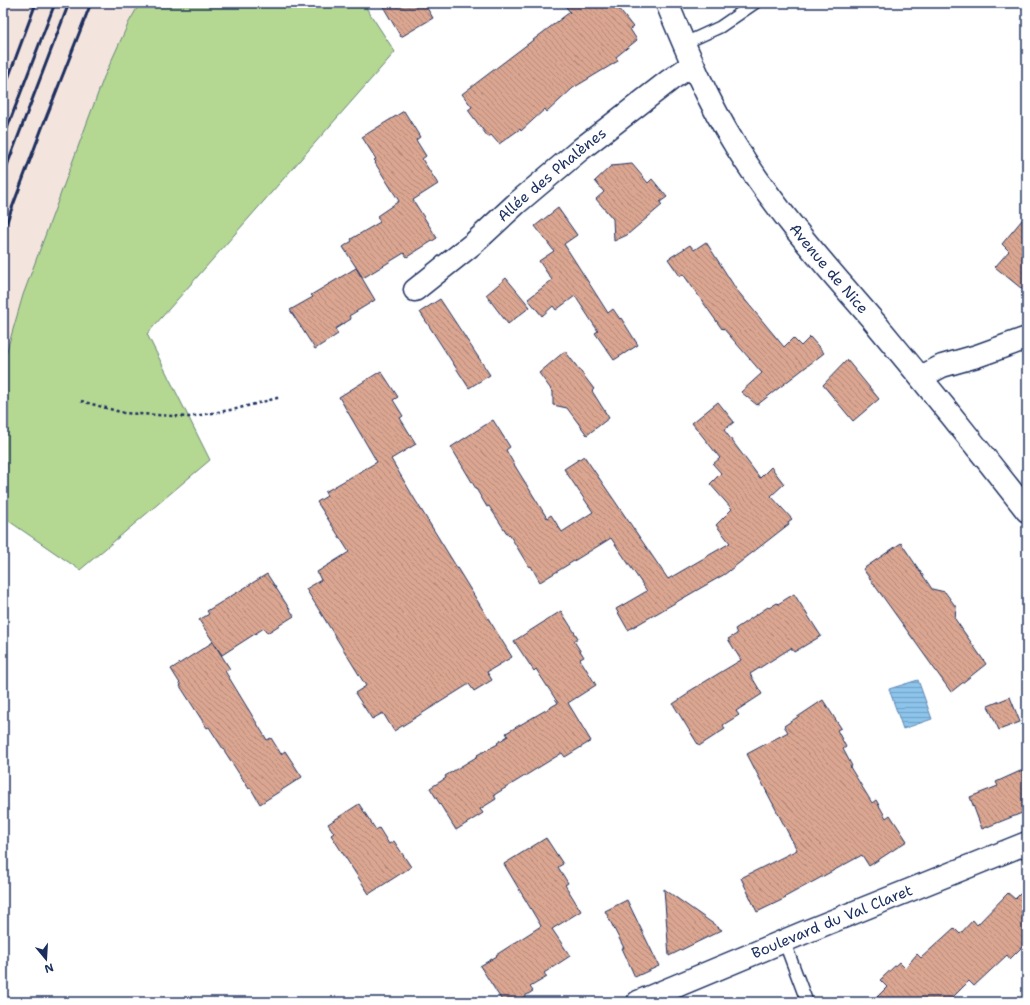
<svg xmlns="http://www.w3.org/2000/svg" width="1030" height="1005" viewBox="0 0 1030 1005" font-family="'Shantell Sans',sans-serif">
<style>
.built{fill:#f4e4de}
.green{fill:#b4d792;stroke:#688378}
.water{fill:url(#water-rules);stroke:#5f88b3}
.building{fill:url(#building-back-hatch);stroke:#1b2f5e}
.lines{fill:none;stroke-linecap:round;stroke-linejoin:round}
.service-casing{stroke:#1b2f5e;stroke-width:14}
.minor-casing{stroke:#1b2f5e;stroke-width:25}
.primary-casing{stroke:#1b2f5e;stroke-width:25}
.path{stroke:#1b2f5e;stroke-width:2.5;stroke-dasharray:3 3;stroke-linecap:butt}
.service{stroke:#fff;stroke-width:11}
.minor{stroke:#fff;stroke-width:22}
.primary{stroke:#fff;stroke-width:22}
.rail{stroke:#1b2f5e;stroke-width:3}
.labels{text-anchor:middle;stroke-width:3.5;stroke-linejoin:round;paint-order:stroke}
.street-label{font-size:15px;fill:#1b2f5e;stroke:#fff}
</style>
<defs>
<pattern id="water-rules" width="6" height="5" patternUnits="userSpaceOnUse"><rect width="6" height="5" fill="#8dc4eb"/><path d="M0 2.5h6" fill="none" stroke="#72a0c2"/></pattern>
<pattern id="building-back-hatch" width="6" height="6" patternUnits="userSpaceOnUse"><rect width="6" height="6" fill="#dba691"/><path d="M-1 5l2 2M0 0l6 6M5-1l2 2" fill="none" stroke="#b1887a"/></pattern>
</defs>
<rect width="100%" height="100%" fill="#fff"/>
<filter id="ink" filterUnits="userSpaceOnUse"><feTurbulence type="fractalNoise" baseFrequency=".025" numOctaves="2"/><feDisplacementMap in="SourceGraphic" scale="8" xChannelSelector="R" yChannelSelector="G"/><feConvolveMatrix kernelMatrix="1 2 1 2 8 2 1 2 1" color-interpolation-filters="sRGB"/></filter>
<g filter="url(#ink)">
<!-- built -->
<polygon class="built" points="3,3 140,3 129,22 104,77 23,295 3,364"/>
<!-- green -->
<polygon class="green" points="140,3 363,3 395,52 147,334 210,460 80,570 3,517 3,364 23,295 104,77 129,22"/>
<!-- water -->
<polygon class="water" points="918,680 932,719 903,729 889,689"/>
<!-- building -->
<g class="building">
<polygon points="381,3 424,3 433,18 401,37"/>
<polygon points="563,3 614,3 633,27 630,29 637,40 616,57 618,61 573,88 547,112 545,109 521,131 520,129 499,144 491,135 488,137 468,110 472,107 462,94 570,12"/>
<polygon points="404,111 420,137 416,140 426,156 422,159 438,184 413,200 437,238 407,257 404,253 363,278 343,247 352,241 351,239 380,222 377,216 399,201 375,163 376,162 374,160 376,159 362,137"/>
<polygon points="632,164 648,183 652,179 667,197 660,202 662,205 627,235 614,241 613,219 596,199 604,192 595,181 611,166"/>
<polygon points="558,208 577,235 564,244 608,313 613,309 620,319 621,318 638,345 614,360 595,333 598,331 575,296 556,310 553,306 542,316 528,299 552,280 539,261 554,251 535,226"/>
<polygon points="1027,214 1027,293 995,267 1009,251 1002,244"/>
<polygon points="706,242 736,289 784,347 793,338 801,346 810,337 824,353 757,405 741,392 762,373 723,328 722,329 683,274 680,276 668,259 690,245 694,250"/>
<polygon points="356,268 375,300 349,316 351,319 335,329 338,334 315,349 290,310 313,297 311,295"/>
<polygon points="506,278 530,307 508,324 486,295"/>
<polygon points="440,299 490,375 469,388 420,312"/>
<polygon points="565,351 594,389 592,391 609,418 587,435 567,408 553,405 553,392 539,373"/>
<polygon points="847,360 879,399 853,421 823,385"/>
<polygon points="381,371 398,397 393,400 403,416 400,418 416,444 391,459 414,498 512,657 487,672 492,680 474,691 469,684 394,731 383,713 372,719 355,693 366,686 306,589 321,580 317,572 349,552 317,502 327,496 325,492 377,462 339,397"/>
<polygon points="718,402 734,422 724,430 760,478 771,467 784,484 771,496 792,519 788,522 789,524 725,574 628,630 616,609 647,591 611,538 540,582 531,566 529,567 509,534 508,535 489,506 487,507 451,447 493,420 510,447 506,450 515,466 547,518 551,515 562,532 593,512 564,469 584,456 668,579 730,543 716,525 732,509 710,484 721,473 713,464 720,458 692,423"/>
<polygon points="901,543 932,589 945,592 956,607 955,619 986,664 951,692 863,569"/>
<polygon points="267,574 294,616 267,633 264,628 222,655 199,620 209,614 207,611"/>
<polygon points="794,594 821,636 794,652 791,648 750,674 762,694 736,711 739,715 723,725 725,729 699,746 673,704 688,694 688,692 741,660 728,639 737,634 735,629 768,607 769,608 777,603 778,604"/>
<polygon points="561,611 578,638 574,641 584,657 580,659 596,685 568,703 591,741 565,757 562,753 494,795 496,799 480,809 483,813 456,830 430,788 446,778 445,776 478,756 477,755 498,744 497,743 508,736 506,733 558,703 536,669 534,671 514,641"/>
<polygon points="213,642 230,669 225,671 267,740 271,738 281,754 285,751 302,777 260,804 250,787 249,789 209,727 207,728 180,686 181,685 171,669"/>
<polygon points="1010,697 1020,722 999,730 988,706"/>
<polygon points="823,700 841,728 837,730 846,747 843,749 852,766 850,767 872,803 876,800 886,818 890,815 907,841 869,866 862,855 785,897 786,898 757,912 741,878 797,850 747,754 788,732 784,726"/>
<polygon points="1027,768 1027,811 982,829 970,797 998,786 996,782"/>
<polygon points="359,804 376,830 379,828 389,844 394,841 411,867 369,894 331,835 334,833 328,824"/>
<polygon points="546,838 563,864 558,867 568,883 565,885 581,911 552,929 570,956 544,973 547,977 530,987 533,991 516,1002 503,1002 480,966 497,956 496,955 541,926 504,864"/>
<polygon points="1027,887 1027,942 1010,959 1007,955 974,986 969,981 948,1002 872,1002 887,987 880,980 899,962 905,968 917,954 921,958 954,928 960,934 973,920 977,925 1008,893 1015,899"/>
<polygon points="664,889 722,930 669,956"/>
<polygon points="627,900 659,966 635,977 622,948 624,948 605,911"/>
</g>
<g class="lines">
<!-- service casing -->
<g class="service-casing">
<g id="service">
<polyline points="683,44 720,27 755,3"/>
<polyline points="784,941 807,1002"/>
</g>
</g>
<!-- minor casing -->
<g class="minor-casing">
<g id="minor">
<path id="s1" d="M 415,290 L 474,243 L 517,203 L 581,149 L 670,80 L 692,65"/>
<polyline points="921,377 942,366 977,356 1027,338"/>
<path id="s2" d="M 638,1002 L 803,933 L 1027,843"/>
</g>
</g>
<!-- primary casing -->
<g class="primary-casing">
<g id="primary">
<path id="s3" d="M 667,3 C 687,52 707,100 735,145 C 775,210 827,267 877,325 C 928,386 978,448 1027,511"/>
</g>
</g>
<!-- path -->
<polyline class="path" points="81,401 124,413 189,417 236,409 281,397"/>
<!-- service -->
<use href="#service" class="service"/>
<!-- minor -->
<use href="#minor" class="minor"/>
<!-- primary -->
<use href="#primary" class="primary"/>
<!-- rail -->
<g class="rail">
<polyline points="3,92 36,3"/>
<polyline points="3,139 55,3"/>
<polyline points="3,176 69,3"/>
<polyline points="3,232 42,128 91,3"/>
</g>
</g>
</g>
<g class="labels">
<!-- street labels -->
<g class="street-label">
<text dy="5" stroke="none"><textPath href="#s1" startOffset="179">Allée des Phalènes</textPath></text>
<text dy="5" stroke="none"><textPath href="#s3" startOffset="313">Avenue de Nice</textPath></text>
<text dy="5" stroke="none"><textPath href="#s2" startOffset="210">Boulevard du Val Claret</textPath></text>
</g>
</g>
<!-- margin -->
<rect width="1030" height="1005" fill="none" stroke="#fff" stroke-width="16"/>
<rect x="8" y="8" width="1014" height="989" fill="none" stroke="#1b2f5e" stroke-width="1.5" filter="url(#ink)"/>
<!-- north arrow -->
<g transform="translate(46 959) rotate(162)" stroke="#ffffff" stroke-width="3" paint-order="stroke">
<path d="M0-3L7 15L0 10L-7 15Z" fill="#1b2f5e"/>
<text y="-6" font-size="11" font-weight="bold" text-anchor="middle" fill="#1b2f5e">N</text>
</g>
</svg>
